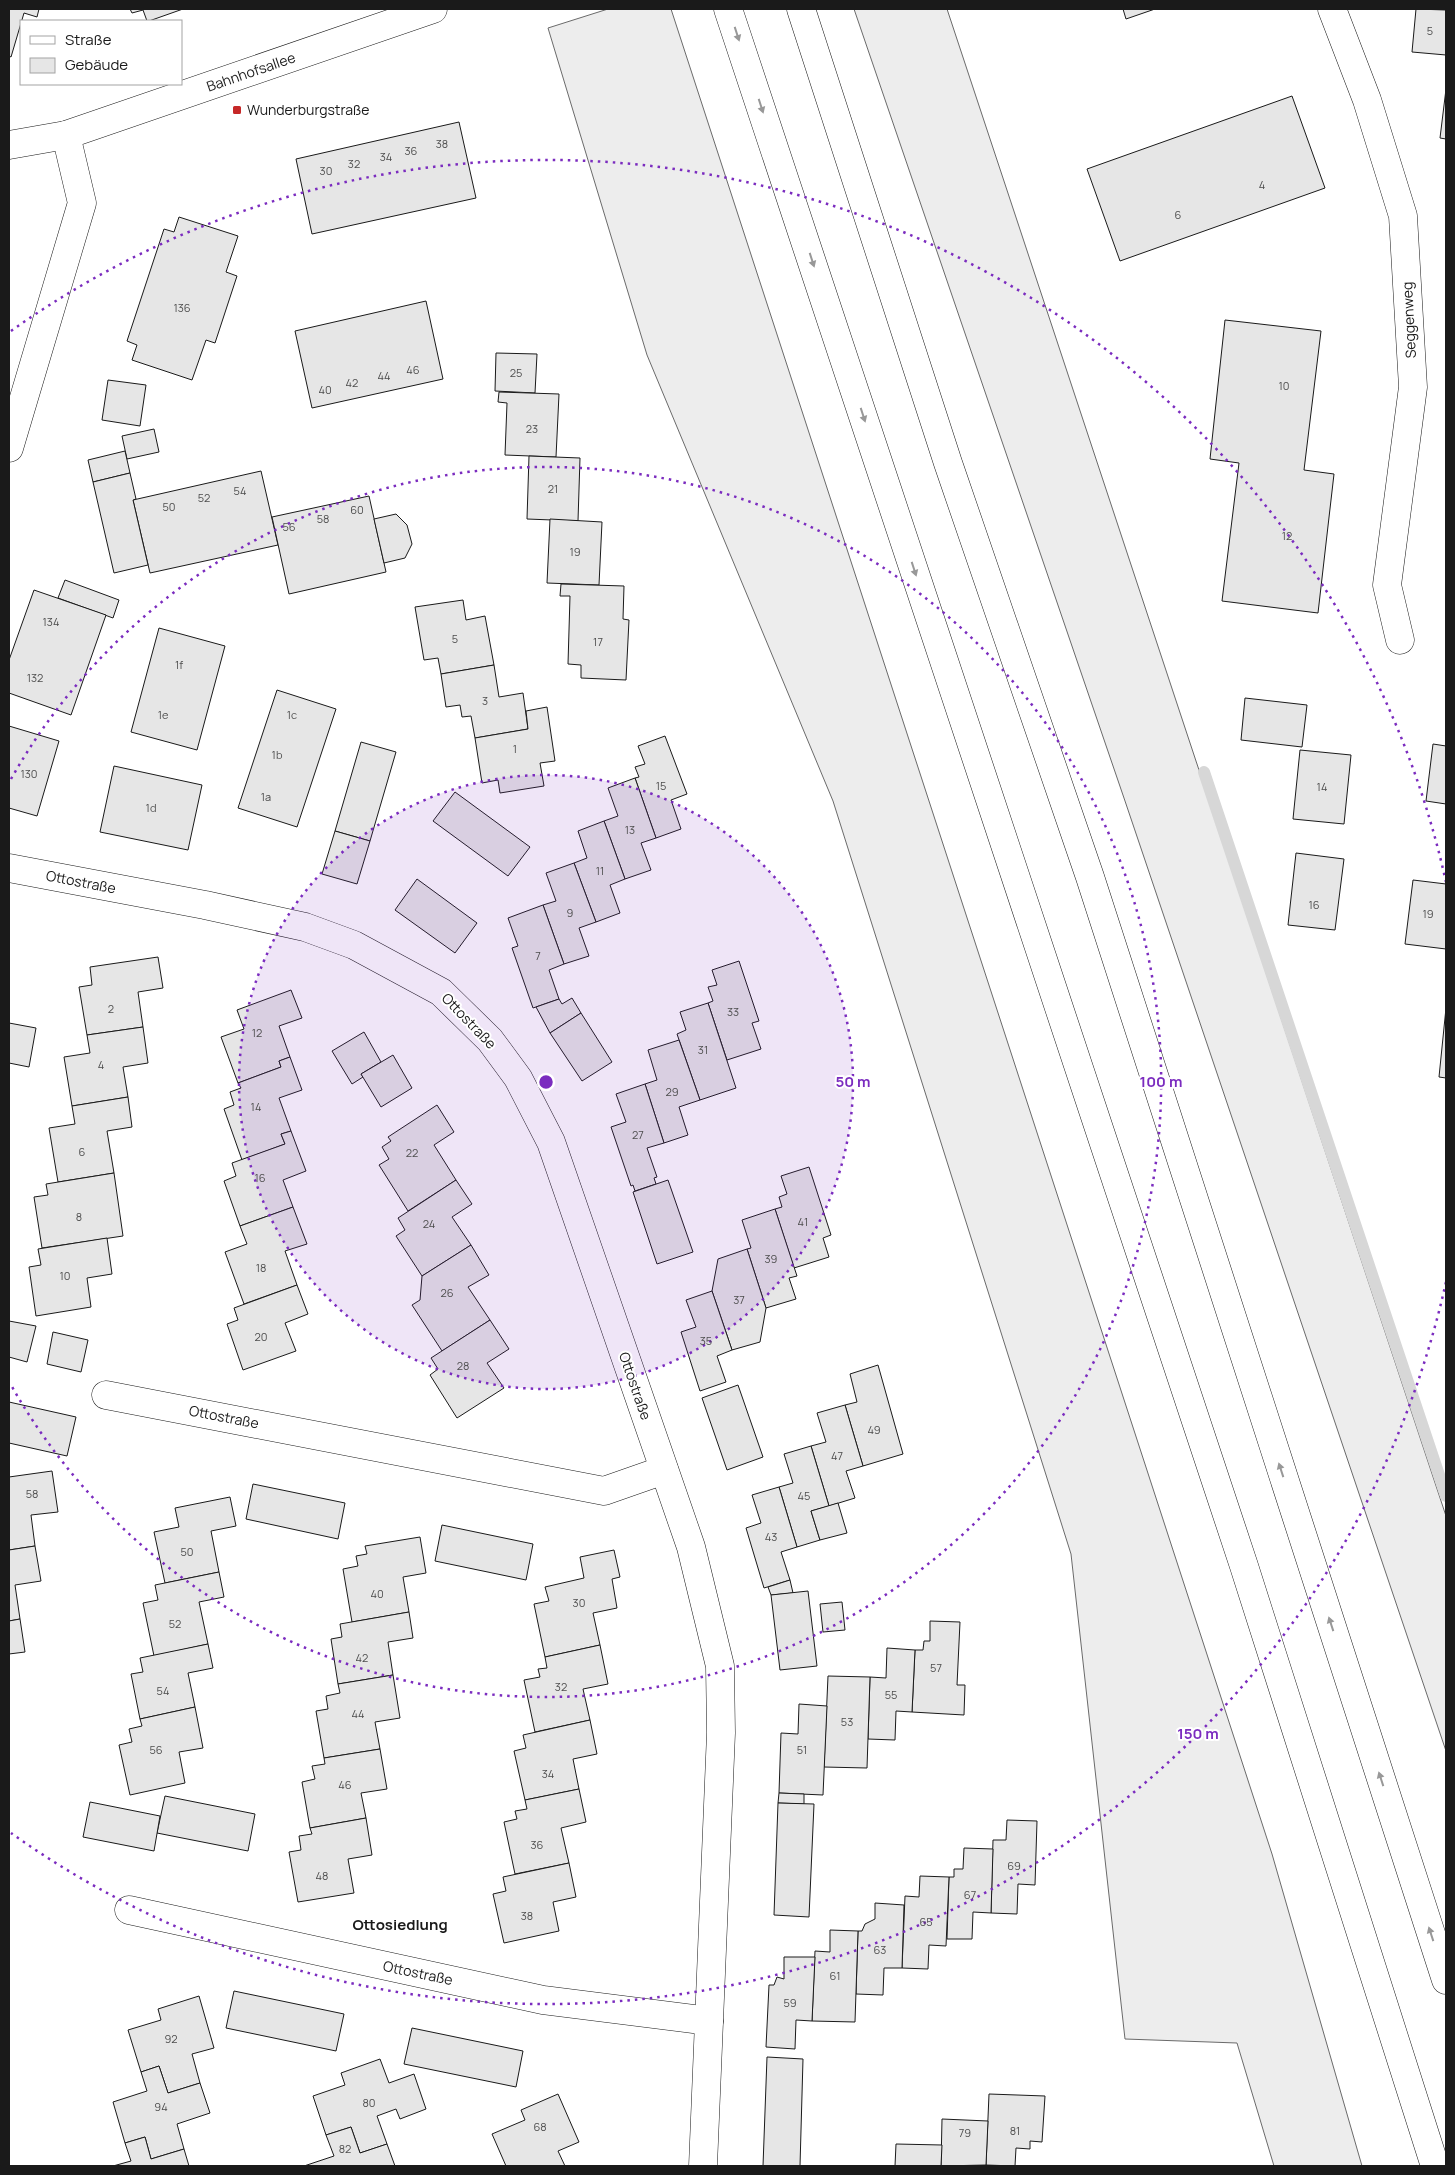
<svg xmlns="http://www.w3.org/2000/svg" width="1455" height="2175" viewBox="0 0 1455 2175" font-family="Manrope,sans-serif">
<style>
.built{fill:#ededed;stroke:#6a6a6a}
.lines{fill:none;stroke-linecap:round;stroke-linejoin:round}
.stream{stroke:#d7d7d7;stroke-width:12}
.building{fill:#e6e6e6;stroke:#1a1a1a}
.street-casing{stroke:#1a1a1a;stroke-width:29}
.highway-casing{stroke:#1a1a1a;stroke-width:29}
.street{stroke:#fff;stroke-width:28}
.highway{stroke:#fff;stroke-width:28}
.oneway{fill:#989898}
.ring{fill:none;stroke:#7b2cbf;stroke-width:2.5;stroke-dasharray:2.5 5}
.poi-dot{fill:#c62828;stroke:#fff;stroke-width:2}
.labels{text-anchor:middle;stroke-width:4;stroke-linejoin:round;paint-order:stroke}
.number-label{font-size:11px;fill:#4d4d4d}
.street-label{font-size:14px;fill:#1a1a1a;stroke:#fff}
.poi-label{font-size:14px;fill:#1a1a1a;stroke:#fff;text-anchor:start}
.neighbourhood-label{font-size:15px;font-weight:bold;fill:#1a1a1a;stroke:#fff}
.centre{fill:#7b2cbf;stroke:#fff;stroke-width:2.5}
.ring-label{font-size:15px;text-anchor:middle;font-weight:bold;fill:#7b2cbf;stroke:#fff;stroke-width:4;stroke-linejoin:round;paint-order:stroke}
</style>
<rect width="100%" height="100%" fill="#fff"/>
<!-- built -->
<g class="built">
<polygon points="608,9 671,9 1272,1854 1362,2166 1274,2166 1237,2043 1125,2039 1071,1554 833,801 647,355 548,28"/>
<polygon points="854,9 947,9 1446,1516 1446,1751 1125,801"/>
</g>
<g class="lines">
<!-- stream -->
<polyline class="stream" points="1204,772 1446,1496"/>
</g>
<!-- building -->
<g class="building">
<polygon points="9,9 39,9 37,17 24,13 11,57 9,56"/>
<polygon points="130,9 183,9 149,21 147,21 143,10 132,13"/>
<polygon points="1123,9 1155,9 1126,19"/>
<polygon points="1416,9 1446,10 1446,55 1412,52"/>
<polygon points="1446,89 1446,139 1440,138"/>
<polygon points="1292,96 1325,188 1120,261 1087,169"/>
<polygon points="459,122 476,198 312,234 296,159"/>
<polygon points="179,217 238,236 226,272 237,276 215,343 206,340 192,380 132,360 137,345 127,341 164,229 174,232"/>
<polygon points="426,301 443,379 312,408 295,331"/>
<polygon points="1225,320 1321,331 1304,470 1334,474 1318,613 1222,601 1239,463 1210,459"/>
<polygon points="496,353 537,354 535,393 495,391"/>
<polygon points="108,380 146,385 140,426 102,420"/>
<polygon points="499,392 559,394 556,457 505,455 507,403 498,402"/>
<polygon points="154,429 159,452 127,459 122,436"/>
<polygon points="125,451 130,473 93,482 88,460"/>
<polygon points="529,456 580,458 578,521 527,519"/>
<polygon points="261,471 278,545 150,573 133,500"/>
<polygon points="130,473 136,499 133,500 148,565 114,573 93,482"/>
<polygon points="369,496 386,572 289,594 272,517"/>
<polygon points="396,514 407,525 412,544 405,558 384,563 374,519"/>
<polygon points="550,519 602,522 599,585 547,583"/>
<polygon points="65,580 119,600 113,618 58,598"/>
<polygon points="561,584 624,586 623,619 629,620 626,680 581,678 581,665 568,664 570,596 560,596"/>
<polygon points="34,590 106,615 71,715 9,693 9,660"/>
<polygon points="463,600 466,620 485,616 494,665 441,674 438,658 424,660 415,607"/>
<polygon points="159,628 225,646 197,750 131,732"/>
<polygon points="494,665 499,697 523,693 528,729 475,738 471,716 462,717 460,705 446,707 441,674"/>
<polygon points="277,690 336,709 297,827 238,808"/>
<polygon points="1245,698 1307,705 1302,747 1241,740"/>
<polygon points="547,707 555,761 540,763 544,786 500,793 498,780 482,783 475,738 528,729 526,711"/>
<polygon points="9,726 59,741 37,816 9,808"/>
<polygon points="665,736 687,794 671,800 681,829 656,838 635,778 639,777 635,767 645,764 638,746"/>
<polygon points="361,742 396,752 370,841 335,831"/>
<polygon points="1433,744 1446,746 1446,804 1426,801"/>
<polygon points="1300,750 1351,755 1344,824 1293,819"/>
<polygon points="114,766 202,785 188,850 100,832"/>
<polygon points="635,778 656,838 641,843 651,870 625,879 604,821 618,816 608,788"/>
<polygon points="455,792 530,847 508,876 433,821"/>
<polygon points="604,821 625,879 610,885 620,913 596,922 574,863 587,858 578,831"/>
<polygon points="335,831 370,841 357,884 322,874"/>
<polygon points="1296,853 1344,859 1335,930 1288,925"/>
<polygon points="574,863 596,922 579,928 589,956 564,964 543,905 556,901 546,873"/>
<polygon points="417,879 477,923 455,953 395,910"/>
<polygon points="1413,880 1446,884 1446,949 1405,944"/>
<polygon points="543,905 564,964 549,970 559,999 533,1008 512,948 518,946 508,918"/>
<polygon points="158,957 163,988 138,992 143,1027 87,1035 79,987 92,985 90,967"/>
<polygon points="739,961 759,1021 752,1023 761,1049 727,1060 708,1003 713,1001 708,987 717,985 712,970"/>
<polygon points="291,990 302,1018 279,1026 290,1057 279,1061 281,1067 238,1083 221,1037 244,1029 237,1010"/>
<polygon points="572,998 581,1013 550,1033 536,1007 559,999 562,1004"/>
<polygon points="708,1003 736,1088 700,1100 677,1034 686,1030 680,1012"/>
<polygon points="1446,1008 1446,1078 1439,1077"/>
<polygon points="581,1013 612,1062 582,1081 550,1033"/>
<polygon points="9,1023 36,1028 29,1067 9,1063"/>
<polygon points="143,1027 148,1063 123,1067 128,1097 72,1106 64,1057 90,1053 87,1035"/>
<polygon points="364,1032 381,1062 361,1074 363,1077 352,1084 332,1051"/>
<polygon points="679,1040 700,1100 679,1107 688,1135 664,1143 645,1084 657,1080 648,1050"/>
<polygon points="393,1055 412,1088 381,1107 361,1074"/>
<polygon points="290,1057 302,1090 279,1098 291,1131 281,1134 285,1144 242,1160 224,1109 234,1105 230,1092 241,1088 238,1083 281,1067 279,1061"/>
<polygon points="645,1084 664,1143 647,1148 657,1177 654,1178 656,1184 635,1191 633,1185 631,1186 611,1127 626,1122 616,1094"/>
<polygon points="128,1097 132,1127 107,1131 114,1173 58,1182 49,1128 75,1124 72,1106"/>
<polygon points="437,1105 454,1132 434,1145 456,1180 408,1211 379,1165 389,1159 382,1147 391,1141 388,1137"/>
<polygon points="291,1131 306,1171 283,1180 293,1207 240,1226 224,1181 236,1176 232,1163 285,1144 281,1134"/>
<polygon points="809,1167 831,1235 823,1238 829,1257 794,1268 775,1209 782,1207 779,1197 787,1194 781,1176"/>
<polygon points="114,1173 123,1236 42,1248 34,1197 48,1195 46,1184"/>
<polygon points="456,1180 472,1204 452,1217 471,1245 422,1276 396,1236 405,1230 398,1218"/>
<polygon points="668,1180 693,1252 657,1264 633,1192"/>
<polygon points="293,1207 307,1244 285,1251 297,1285 244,1304 225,1252 247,1244 240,1226"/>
<polygon points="775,1209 797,1276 789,1278 796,1299 766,1308 747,1249 751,1248 742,1220"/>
<polygon points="107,1238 112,1274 87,1278 91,1307 36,1316 29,1267 41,1265 38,1249"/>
<polygon points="471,1245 489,1275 468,1287 490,1320 442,1351 412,1305 420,1300 422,1276"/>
<polygon points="747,1249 766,1308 760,1342 732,1350 712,1291 718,1259"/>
<polygon points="297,1285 308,1314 285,1323 296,1351 243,1370 227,1324 238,1320 234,1308"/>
<polygon points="712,1291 732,1350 717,1356 726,1382 700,1391 681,1332 696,1327 686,1300"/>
<polygon points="490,1320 509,1349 487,1363 504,1388 457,1418 430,1375 438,1369 431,1358"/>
<polygon points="9,1321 36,1326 27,1362 9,1357"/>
<polygon points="53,1332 88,1340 81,1372 47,1364"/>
<polygon points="878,1365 903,1454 863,1466 845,1405 857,1402 850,1374"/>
<polygon points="738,1385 763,1457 727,1470 702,1398"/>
<polygon points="9,1402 76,1417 67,1456 9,1443"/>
<polygon points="845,1405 863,1466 846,1471 855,1498 829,1506 811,1446 826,1442 817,1413"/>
<polygon points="811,1446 829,1506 811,1511 820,1540 797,1547 779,1487 793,1483 784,1454"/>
<polygon points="52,1471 58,1512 31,1515 35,1546 9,1550 9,1477"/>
<polygon points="253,1484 345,1503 338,1539 246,1519"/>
<polygon points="779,1487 797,1547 781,1552 790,1580 764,1588 746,1528 761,1523 752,1495"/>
<polygon points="230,1497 236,1526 211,1531 219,1572 165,1583 154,1532 179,1527 175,1508"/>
<polygon points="838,1503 847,1533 820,1540 811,1511"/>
<polygon points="442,1525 533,1544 526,1580 435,1561"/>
<polygon points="420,1537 426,1573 403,1577 409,1612 352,1622 343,1569 358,1566 356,1556 367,1554 365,1546"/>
<polygon points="35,1546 41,1581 15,1585 20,1619 9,1621 9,1550"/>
<polygon points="614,1550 620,1577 612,1579 617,1608 593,1613 600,1645 545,1657 534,1604 549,1601 545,1587 584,1578 580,1557"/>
<polygon points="219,1572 224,1597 199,1602 208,1644 154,1656 143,1603 158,1600 155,1585"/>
<polygon points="790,1580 793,1593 771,1595 768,1587"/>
<polygon points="808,1591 817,1666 780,1670 771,1595"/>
<polygon points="842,1602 845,1630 823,1632 820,1604"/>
<polygon points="409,1612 413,1638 388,1642 393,1675 338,1684 331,1639 342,1637 340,1624"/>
<polygon points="20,1619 25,1652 9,1654 9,1621"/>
<polygon points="930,1621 960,1622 957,1685 965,1685 964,1715 912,1712 915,1650 923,1650 924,1641 930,1641"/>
<polygon points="208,1644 213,1668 188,1673 195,1707 140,1719 131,1674 143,1672 140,1658"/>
<polygon points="600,1645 608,1684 583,1689 590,1720 535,1732 524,1680 540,1677 538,1669 547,1668 545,1657"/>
<polygon points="887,1648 915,1650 912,1712 896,1711 895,1740 868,1739 870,1677 886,1678"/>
<polygon points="393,1675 400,1718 375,1722 380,1749 324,1758 316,1711 328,1709 326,1696 340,1693 338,1684"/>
<polygon points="828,1676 870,1677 867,1768 824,1767"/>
<polygon points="799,1704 827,1706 823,1795 779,1793 781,1733 798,1734"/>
<polygon points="195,1707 203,1748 179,1752 185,1783 130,1795 119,1745 132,1742 129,1729 142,1726 140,1719"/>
<polygon points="590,1720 597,1754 573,1759 579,1789 525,1800 514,1751 526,1748 523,1735"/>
<polygon points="380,1749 387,1789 361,1793 366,1818 310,1828 302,1782 315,1779 312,1766 325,1764 324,1758"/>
<polygon points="579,1789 586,1822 561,1828 569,1863 515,1874 504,1822 517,1819 515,1811 527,1809 525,1800"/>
<polygon points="779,1793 804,1794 804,1804 778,1803"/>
<polygon points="165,1796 255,1814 248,1851 157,1833"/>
<polygon points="90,1802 160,1816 154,1851 83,1837"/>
<polygon points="778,1803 814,1804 809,1917 774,1915"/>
<polygon points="366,1818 372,1855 348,1859 354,1893 298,1902 289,1852 301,1850 299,1836 312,1834 310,1828"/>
<polygon points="1007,1820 1037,1821 1035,1885 1018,1884 1017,1914 991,1913 993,1840 1006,1840"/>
<polygon points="964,1848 993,1849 991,1913 973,1912 972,1939 947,1939 949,1877 954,1877 954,1869 963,1869"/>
<polygon points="569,1863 576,1897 553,1902 559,1931 504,1943 493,1894 506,1891 503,1877"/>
<polygon points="920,1876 949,1877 946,1946 929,1945 928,1969 902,1968 905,1896 919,1897"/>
<polygon points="875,1903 904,1905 902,1968 884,1968 883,1995 856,1994 858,1931 862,1931 865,1924 875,1919"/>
<polygon points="830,1930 858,1931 855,2022 812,2021 815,1951 830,1952"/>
<polygon points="784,1957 815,1957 812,2021 796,2020 795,2049 766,2047 769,1985 774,1985 777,1977 784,1979"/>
<polygon points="234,1991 344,2014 336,2051 226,2028"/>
<polygon points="199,1996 214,2048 192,2054 200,2083 168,2093 159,2066 141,2072 128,2030 161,2020 158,2009"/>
<polygon points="412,2028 523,2051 516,2087 404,2064"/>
<polygon points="767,2057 803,2059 800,2166 763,2166"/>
<polygon points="380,2059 389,2083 414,2074 426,2109 400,2119 396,2109 377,2116 387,2144 360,2153 351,2127 326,2135 313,2096 345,2085 341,2073"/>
<polygon points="159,2066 168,2093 200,2083 210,2113 177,2124 184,2149 151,2159 145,2137 125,2143 113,2102 147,2091 141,2072"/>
<polygon points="558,2094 579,2142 558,2151 565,2166 506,2166 492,2134 525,2120 521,2110"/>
<polygon points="989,2094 1045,2096 1042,2142 1030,2141 1030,2149 1016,2148 1015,2166 986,2165"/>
<polygon points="942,2119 988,2121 986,2165 941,2166"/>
<polygon points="351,2127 360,2153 387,2144 395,2166 304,2166 334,2156 326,2135"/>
<polygon points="145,2137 151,2159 184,2149 189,2166 113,2166 131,2161 125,2143"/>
<polygon points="896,2144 942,2145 941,2166 895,2166"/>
</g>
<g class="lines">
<!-- street casing -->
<g class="street-casing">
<g id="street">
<polyline points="1332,9 1367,100 1403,216 1413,387 1387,585 1400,640"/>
<polyline points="9,145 66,135 433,9"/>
<polyline points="9,448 82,203 66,135"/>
<polyline points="9,868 205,905 305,927 354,945 441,992 490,1040 518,1078 551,1142 691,1547 720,1666 721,1733 703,2166"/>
<polyline points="106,1395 604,1491 664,1470"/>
<polyline points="129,1910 543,2000 709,2021"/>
</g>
</g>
<!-- highway casing -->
<g class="highway-casing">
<g id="highway">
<polyline points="728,9 1244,1566 1435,2166"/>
<polyline points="801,9 948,463 1090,877 1446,1980"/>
</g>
</g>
<!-- street -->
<use href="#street" class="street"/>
<!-- highway -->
<use href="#highway" class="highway"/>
</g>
<!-- one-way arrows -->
<defs><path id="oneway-solid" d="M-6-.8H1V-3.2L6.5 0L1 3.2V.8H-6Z" transform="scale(1.25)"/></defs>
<g class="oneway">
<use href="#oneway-solid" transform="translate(737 34) rotate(72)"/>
<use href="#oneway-solid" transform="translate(761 106) rotate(72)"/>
<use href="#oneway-solid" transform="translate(812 260) rotate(72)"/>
<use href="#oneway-solid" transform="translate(863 415) rotate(72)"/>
<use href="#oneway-solid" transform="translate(914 569) rotate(72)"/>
<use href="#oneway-solid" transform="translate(1281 1470) rotate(-108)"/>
<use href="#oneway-solid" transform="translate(1331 1624) rotate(-108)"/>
<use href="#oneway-solid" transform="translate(1381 1779) rotate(-108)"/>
<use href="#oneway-solid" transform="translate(1431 1934) rotate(-108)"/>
</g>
<!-- distance rings -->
<circle cx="546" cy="1082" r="307" fill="#7b2cbf" fill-opacity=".12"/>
<g class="ring">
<circle cx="546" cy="1082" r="307"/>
<path d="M11 779A615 615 0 1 1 11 1385"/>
<path d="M1446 1282A922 922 0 0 1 11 1833M11 331A922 922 0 0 1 1446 882"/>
</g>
<!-- markers -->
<rect class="poi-dot" x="232" y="105" width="10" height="10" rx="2.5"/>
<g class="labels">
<!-- number labels -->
<g class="number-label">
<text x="1430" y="35">5</text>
<text x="442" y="148">38</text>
<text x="411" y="155">36</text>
<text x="386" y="161">34</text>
<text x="354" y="168">32</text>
<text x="326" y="175">30</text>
<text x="1262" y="189">4</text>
<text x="1178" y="219">6</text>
<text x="182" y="312">136</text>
<text x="413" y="374">46</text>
<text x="516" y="377">25</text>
<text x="384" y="380">44</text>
<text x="352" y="387">42</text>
<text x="1284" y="390">10</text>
<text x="325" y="394">40</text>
<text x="532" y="433">23</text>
<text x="553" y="493">21</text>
<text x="240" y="495">54</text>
<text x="204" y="502">52</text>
<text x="169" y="511">50</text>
<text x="357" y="514">60</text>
<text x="323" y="523">58</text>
<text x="289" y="531">56</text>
<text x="1287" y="540">12</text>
<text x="575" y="556">19</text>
<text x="51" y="626">134</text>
<text x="455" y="643">5</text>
<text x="598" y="646">17</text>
<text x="179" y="669">1f</text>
<text x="35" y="682">132</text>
<text x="485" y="705">3</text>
<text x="163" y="719">1e</text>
<text x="292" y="719">1c</text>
<text x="515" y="753">1</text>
<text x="277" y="759">1b</text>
<text x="29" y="778">130</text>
<text x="661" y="790">15</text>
<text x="1322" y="791">14</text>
<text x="266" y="801">1a</text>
<text x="151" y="812">1d</text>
<text x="630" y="834">13</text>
<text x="600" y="875">11</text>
<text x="1314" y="909">16</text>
<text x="570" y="917">9</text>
<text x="1428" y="918">19</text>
<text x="538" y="960">7</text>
<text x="111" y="1013">2</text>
<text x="733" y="1016">33</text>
<text x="257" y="1037">12</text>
<text x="703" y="1054">31</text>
<text x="101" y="1069">4</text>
<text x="672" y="1096">29</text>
<text x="256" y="1111">14</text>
<text x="638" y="1139">27</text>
<text x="82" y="1156">6</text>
<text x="412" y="1157">22</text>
<text x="260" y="1182">16</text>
<text x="79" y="1221">8</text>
<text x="803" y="1226">41</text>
<text x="429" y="1228">24</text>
<text x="771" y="1263">39</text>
<text x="261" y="1272">18</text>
<text x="65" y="1280">10</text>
<text x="447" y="1297">26</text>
<text x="739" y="1304">37</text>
<text x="261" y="1341">20</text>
<text x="706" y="1345">35</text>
<text x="463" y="1370">28</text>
<text x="874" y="1434">49</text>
<text x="837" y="1460">47</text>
<text x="32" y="1498">58</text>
<text x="804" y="1500">45</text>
<text x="771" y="1541">43</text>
<text x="187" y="1556">50</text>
<text x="377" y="1598">40</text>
<text x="579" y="1607">30</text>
<text x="175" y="1628">52</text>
<text x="362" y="1662">42</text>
<text x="936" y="1672">57</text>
<text x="561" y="1691">32</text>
<text x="163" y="1695">54</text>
<text x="891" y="1699">55</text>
<text x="358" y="1718">44</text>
<text x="847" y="1726">53</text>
<text x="156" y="1754">56</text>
<text x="802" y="1754">51</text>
<text x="548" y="1778">34</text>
<text x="345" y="1789">46</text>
<text x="537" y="1849">36</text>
<text x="1014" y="1870">69</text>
<text x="322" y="1880">48</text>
<text x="970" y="1899">67</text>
<text x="527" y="1920">38</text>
<text x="926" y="1926">65</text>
<text x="880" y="1954">63</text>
<text x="835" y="1980">61</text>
<text x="790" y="2007">59</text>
<text x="171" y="2043">92</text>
<text x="369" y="2107">80</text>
<text x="161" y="2111">94</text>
<text x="540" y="2131">68</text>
<text x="1015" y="2135">81</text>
<text x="965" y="2137">79</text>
<text x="345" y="2153">82</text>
</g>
<!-- street labels -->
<g class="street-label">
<text transform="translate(251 72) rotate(-19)" y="5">Bahnhofsallee</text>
<text transform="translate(1409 320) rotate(-93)" y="5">Seggenweg</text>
<text transform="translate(81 882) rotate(11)" y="5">Ottostraße</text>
<text transform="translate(469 1021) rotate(46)" y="5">Ottostraße</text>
<text transform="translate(635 1386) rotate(71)" y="5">Ottostraße</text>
<text transform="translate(224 1417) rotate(11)" y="5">Ottostraße</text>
<text transform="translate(418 1973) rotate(12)" y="5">Ottostraße</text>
</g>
<!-- poi labels -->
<g class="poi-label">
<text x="247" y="115">Wunderburgstraße</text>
</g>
<!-- neighbourhood labels -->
<g class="neighbourhood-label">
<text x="400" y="1930">Ottosiedlung</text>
</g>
</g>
<circle cx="546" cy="1082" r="8" class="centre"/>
<g class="ring-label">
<text x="853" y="1087">50 m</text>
<text x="1161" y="1087">100 m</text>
<text x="1198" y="1739">150 m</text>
</g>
<!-- border -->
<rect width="1455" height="2175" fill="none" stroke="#1a1a1a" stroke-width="20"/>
<!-- legend -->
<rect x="20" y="20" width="162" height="65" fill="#ffffff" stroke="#a3a3a3"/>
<rect x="30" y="36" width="25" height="8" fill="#ffffff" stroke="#a3a3a3"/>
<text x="65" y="45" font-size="15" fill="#1a1a1a">Straße</text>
<rect x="30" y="58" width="25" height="15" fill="#e6e6e6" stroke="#a3a3a3"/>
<text x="65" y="70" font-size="15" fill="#1a1a1a">Gebäude</text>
</svg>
